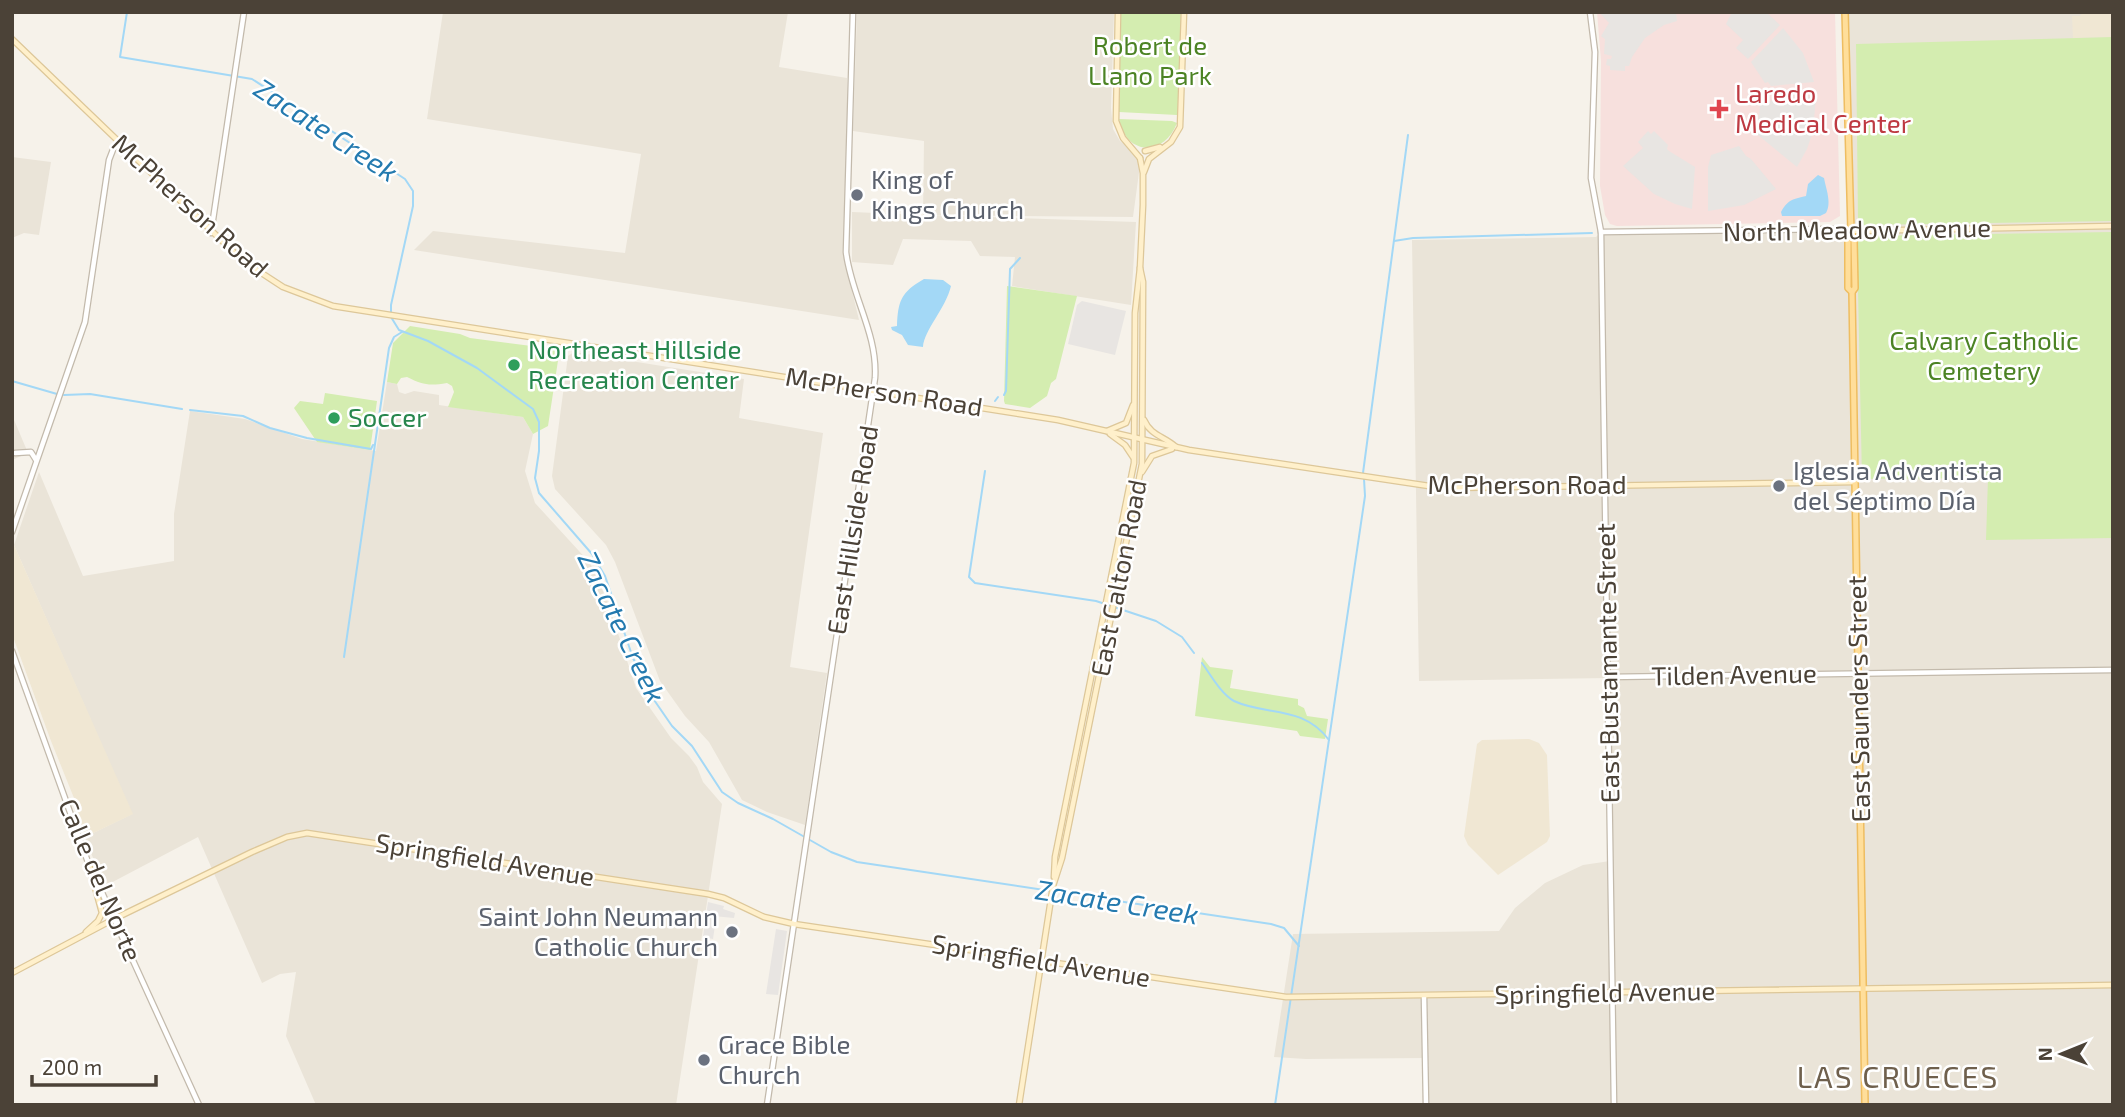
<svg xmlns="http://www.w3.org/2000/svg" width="2125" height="1117" viewBox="0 0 2125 1117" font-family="'Exo 2',sans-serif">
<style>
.residential{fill:#eae4d8}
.education{fill:#f0e7d3}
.medical{fill:#f7e0dd}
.green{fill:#d4edb0}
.parking{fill:#e8e5e2}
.water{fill:#a3d8f6}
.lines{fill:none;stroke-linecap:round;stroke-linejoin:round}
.stream{stroke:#a3d8f6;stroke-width:2}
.tertiary-casing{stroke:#c3baac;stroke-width:7}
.secondary-casing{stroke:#ddc799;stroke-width:7}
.primary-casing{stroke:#eebd61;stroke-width:8}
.tertiary{stroke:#fff;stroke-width:4.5}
.secondary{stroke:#fff0cb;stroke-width:4.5}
.primary{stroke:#ffde9a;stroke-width:5}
.health-dot{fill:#e0444e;stroke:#fff;stroke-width:2.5}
.worship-dot{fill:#6b7280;stroke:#fff;stroke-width:2.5}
.leisure-dot{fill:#2e9e5b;stroke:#fff;stroke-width:2.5}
.labels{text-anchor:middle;stroke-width:5;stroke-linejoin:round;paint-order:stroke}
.park-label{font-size:26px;fill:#4c8324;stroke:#fff}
.health-label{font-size:26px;fill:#be3a42;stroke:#fff;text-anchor:start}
.worship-label{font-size:26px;fill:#5b616d;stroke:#fff;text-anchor:start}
.street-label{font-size:26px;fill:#4b4237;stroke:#fff}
.leisure-label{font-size:26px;fill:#27864d;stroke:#fff;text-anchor:start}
.water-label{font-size:28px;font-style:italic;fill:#247aaf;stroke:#fff}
.quarter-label{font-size:30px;letter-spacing:2px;fill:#6f604d;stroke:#fff}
</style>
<rect width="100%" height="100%" fill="#f6f2ea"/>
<!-- residential -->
<g class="residential">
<polygon points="443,12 788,12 779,67 847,78 848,190 843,254 859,320 414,250 433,231 625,253 641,154 427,119"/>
<polygon points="857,12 1114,12 1111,108 1113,129 1120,141 1135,153 1140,165 1133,217 923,215 1136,222 1131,305 1012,286 1015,257 980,256 971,241 903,239 893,265 852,262 852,212 923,215 924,141 853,131"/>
<polygon points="1845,12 2113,12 2113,1105 1426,1105 1425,1058 1306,1059 1274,1057 1293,934 1499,931 1515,908 1545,883 1583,865 1610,861 1608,678 1419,681 1412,240 1596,237 1601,232 1850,231"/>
<polygon points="12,157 51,162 39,235 24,233 12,238"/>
<polygon points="574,352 744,379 739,418 823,433 790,667 827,673 805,825 767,812 742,800 709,742 685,716 660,681 615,562 606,545 555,489 552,476 568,356"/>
<polygon points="387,382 397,384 399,392 405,394 414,391 439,395 439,405 523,417 533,434 525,471 535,503 590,563 607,600 636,688 671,738 689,756 697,767 703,782 722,804 676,1105 316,1105 286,1036 296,972 280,974 262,983 198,837 105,886 91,853 85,837 132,814 14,545 39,472 83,576 174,561 174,514 190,411 245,419 302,439 376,451"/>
<polygon points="12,415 28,453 12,460"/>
</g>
<!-- education -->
<g class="education">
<polygon points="2083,12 2113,12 2113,37 2073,38 2072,16 2080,16"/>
<polygon points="14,545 133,814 85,837 76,811 82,808 79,801 74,798 51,741 12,634 12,553"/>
<polygon points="1529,739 1539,743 1547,755 1550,836 1547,842 1498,875 1468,845 1464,836 1477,744 1482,740"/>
</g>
<!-- medical -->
<polygon class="medical" points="1597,12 1835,12 1840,216 1830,222 1617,226 1610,224 1605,215 1600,186 1601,61"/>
<!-- green -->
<g class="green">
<polygon points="1120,12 1181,12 1179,113 1177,115 1119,112"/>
<polygon points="2113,37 2113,221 1864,225 1858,219 1856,44"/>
<path d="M 1119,119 L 1172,121 L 1177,123 C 1164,157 1126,156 1119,119 Z"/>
<polygon points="2113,232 2113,538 1986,540 1988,478 1862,479 1857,242 1861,236"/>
<polygon points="1007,286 1077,296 1056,379 1051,383 1047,396 1030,408 1005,404 1004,401"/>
<path d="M 410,326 L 460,334 L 470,338 L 555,349 L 559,354 L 548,426 L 533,434 L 523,417 L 448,407 L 454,392 L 452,386 L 447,383 C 429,386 423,385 407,377 L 401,378 L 397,384 L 387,382 L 393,343 Z"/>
<polygon points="325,393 377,401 370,450 317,442 294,408 300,401 323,404"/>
<polygon points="1202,657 1210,667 1233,670 1230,688 1298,699 1298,705 1304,708 1307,716 1328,719 1325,739 1300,736 1297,731 1195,716"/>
</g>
<!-- parking -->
<g class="parking">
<polygon points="1599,12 1676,13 1677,21 1664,25 1645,38 1632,57 1629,66 1625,66 1625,71 1610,70 1610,66 1606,65 1607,59 1611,59 1612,56 1604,54 1605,39 1601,36 1609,23"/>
<polygon points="1732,12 1766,12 1780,25 1748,59 1736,48 1743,40 1726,24"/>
<polygon points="1783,28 1803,53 1814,82 1771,86 1768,82 1765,83 1751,62"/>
<polygon points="1816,97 1813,131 1807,149 1797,167 1753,131 1759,117 1760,104 1777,99"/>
<polygon points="1648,131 1651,134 1654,131 1668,145 1667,149 1669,151 1695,167 1692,209 1675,204 1654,194 1623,166 1643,148 1638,142"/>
<polygon points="1739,146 1746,156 1751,159 1776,189 1744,205 1708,211 1708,167 1711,155"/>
<polygon points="1082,301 1126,311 1115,355 1068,344 1077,305"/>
<polygon points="708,902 724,906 723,909 735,913 734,918 713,916 716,918 713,939 703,937"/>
<polygon points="776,929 787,931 778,995 766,994"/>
</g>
<!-- water -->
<g class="water">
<path d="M 1818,175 L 1824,178 C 1826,189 1832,203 1826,213 L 1820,216 L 1782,216 L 1781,212 C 1788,199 1794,199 1806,196 L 1808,184 Z"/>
<path d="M 924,279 L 943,280 L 951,286 C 946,308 924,330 923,347 L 908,345 L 902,335 L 892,330 L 891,327 L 897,326 C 898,301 901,292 924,279 Z"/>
</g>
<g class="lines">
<!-- stream -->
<g class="stream">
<polyline points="127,12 120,57 252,79 405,179 413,191 413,206 391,305 391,317 399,330 428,341 477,368 533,409 539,422 539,451 535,478 539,493 592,554 605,576 633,658 652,697 672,726 692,746 722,792 738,803 773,819 831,852 857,862 1271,924 1284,928 1299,946"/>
<polyline points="1394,241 1413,238 1592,233"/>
<polyline points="12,381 57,394"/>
<polyline points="64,395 90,394 182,409"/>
<polyline points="1004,395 1006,391 1010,269 1020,258"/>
<polyline points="995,401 998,397"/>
<polyline points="190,410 243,416 270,428 307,438 371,449 373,445"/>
<polyline points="985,471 969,577 975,583 1096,601 1156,621 1182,637 1194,653"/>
<polyline points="1363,473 1408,135"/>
<polyline points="344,657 389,348 394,337 402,332"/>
<path d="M 1202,663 C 1210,674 1221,694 1234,701 C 1266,716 1303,705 1329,740"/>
<polyline points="1275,1105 1365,496 1364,479"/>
</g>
<!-- tertiary casing -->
<g class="tertiary-casing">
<g id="tertiary">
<polyline points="1590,12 1595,52 1591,178 1601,232 1614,1105"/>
<polyline points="1601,232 1836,229 1851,231"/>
<polyline points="211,233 244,12"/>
<polyline points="15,453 31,452 36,460"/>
<polyline points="12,532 85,322 109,160 114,147 119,142"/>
<polyline points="12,651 89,865"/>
<polyline points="1608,677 2113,670"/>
<polyline points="93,873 199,1105"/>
<polyline points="1424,996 1426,1105"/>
<path d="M 767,1105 L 875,378 C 878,334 851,295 846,252 L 853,12"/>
</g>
</g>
<!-- secondary casing -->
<g class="secondary-casing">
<g id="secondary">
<polyline points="1118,12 1116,121 1123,138 1140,158"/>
<polyline points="12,39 243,261 283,287 333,306 1058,420 1189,450 1429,486 1449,488 1855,482"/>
<polyline points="1145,151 1160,147"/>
<polyline points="1144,172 1149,159 1171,142 1180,127 1184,12"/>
<polyline points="1851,231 2113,226"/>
<path d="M 1144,420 C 1151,436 1164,436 1176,447"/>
<polyline points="1107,431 1126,423 1133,405"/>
<polyline points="1110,434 1125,445 1133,457"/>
<polyline points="1142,472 1152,456 1172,449"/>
<polyline points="1054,877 1055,857 1134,463 1135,313 1140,268 1143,205 1143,173 1140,158"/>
<polyline points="86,932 98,921 102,913 89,865"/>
<polyline points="12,973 114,919 252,852 287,837 307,833 708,894 724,898 764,917 794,924 1286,997 2113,985"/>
<polyline points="1019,1105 1053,886 1062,858 1142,464 1143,282 1140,268"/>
</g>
</g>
<!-- primary casing -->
<g class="primary-casing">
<g id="primary">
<polyline points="1845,12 1851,231 1854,239 1855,288 1852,292 1865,1105"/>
<polyline points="1851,231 1848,241 1848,288 1852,292"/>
</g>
</g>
<!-- tertiary -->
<use href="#tertiary" class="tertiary"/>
<!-- secondary -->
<use href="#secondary" class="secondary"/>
<!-- primary -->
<use href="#primary" class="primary"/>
</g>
<!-- markers -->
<path class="health-dot" d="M1715.5 98.5h7v7h7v7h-7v7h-7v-7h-7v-7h7z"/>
<g class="worship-dot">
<circle cx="857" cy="195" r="7"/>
<circle cx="1779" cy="486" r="7"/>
<circle cx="732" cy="932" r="7"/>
<circle cx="704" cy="1060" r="7"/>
</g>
<g class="leisure-dot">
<circle cx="514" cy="365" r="7"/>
<circle cx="334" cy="418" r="7"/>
</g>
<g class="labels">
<!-- park labels -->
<g class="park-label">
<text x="1150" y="55">Robert de<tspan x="1150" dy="30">Llano Park</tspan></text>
<text x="1984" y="350">Calvary Catholic<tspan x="1984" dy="30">Cemetery</tspan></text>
</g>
<!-- health labels -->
<g class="health-label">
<text x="1735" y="103">Laredo<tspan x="1735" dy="30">Medical Center</tspan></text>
</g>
<!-- worship labels -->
<g class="worship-label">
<text x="871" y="189">King of<tspan x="871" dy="30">Kings Church</tspan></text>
<text x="1793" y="480">Iglesia Adventista<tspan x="1793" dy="30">del Séptimo Día</tspan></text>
<text x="718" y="926" text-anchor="end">Saint John Neumann<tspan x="718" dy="30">Catholic Church</tspan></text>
<text x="718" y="1054">Grace Bible<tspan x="718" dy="30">Church</tspan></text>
</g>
<!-- street labels -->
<g class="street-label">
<text transform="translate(190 206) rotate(42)" y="9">McPherson Road</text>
<text transform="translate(1857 230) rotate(-1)" y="9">North Meadow Avenue</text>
<text transform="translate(884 392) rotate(9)" y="9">McPherson Road</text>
<text x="1527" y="494">McPherson Road</text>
<text transform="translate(853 530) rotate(-81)" y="9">East Hillside Road</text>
<text transform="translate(1119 578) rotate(-79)" y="9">East Calton Road</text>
<text transform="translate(1608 663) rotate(-91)" y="9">East Bustamante Street</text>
<text transform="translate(1734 675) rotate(-1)" y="9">Tilden Avenue</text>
<text transform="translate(1859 699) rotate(-91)" y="9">East Saunders Street</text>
<text transform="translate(485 860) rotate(9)" y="9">Springfield Avenue</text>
<text transform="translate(100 880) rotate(67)" y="9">Calle del Norte</text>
<text transform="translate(1041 961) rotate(9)" y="9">Springfield Avenue</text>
<text transform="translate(1605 993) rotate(-1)" y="9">Springfield Avenue</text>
</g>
<!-- leisure labels -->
<g class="leisure-label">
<text x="528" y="359">Northeast Hillside<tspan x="528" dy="30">Recreation Center</tspan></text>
<text x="348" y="427">Soccer</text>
</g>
<!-- water labels -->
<g class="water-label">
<text transform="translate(326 130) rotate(33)" y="10">Zacate Creek</text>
<text transform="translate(622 627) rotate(64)" y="10">Zacate Creek</text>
<text transform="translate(1117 902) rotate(9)" y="10">Zacate Creek</text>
</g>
<!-- quarter labels -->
<g class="quarter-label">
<text x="1898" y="1088">LAS CRUECES</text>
</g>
</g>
<!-- border -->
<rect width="2125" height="1117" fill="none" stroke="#4b4237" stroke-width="28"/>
<!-- north arrow -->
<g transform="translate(2062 1054) rotate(269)" stroke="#ffffff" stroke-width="5" paint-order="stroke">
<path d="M0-5L12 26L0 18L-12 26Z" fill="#4b4237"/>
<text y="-10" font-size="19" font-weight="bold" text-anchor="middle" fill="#4b4237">N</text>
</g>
<!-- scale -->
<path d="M32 1075v10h124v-10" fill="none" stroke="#4b4237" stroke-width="3.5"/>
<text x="42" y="1075" font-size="21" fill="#4b4237" stroke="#ffffff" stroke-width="5" paint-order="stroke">200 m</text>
</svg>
